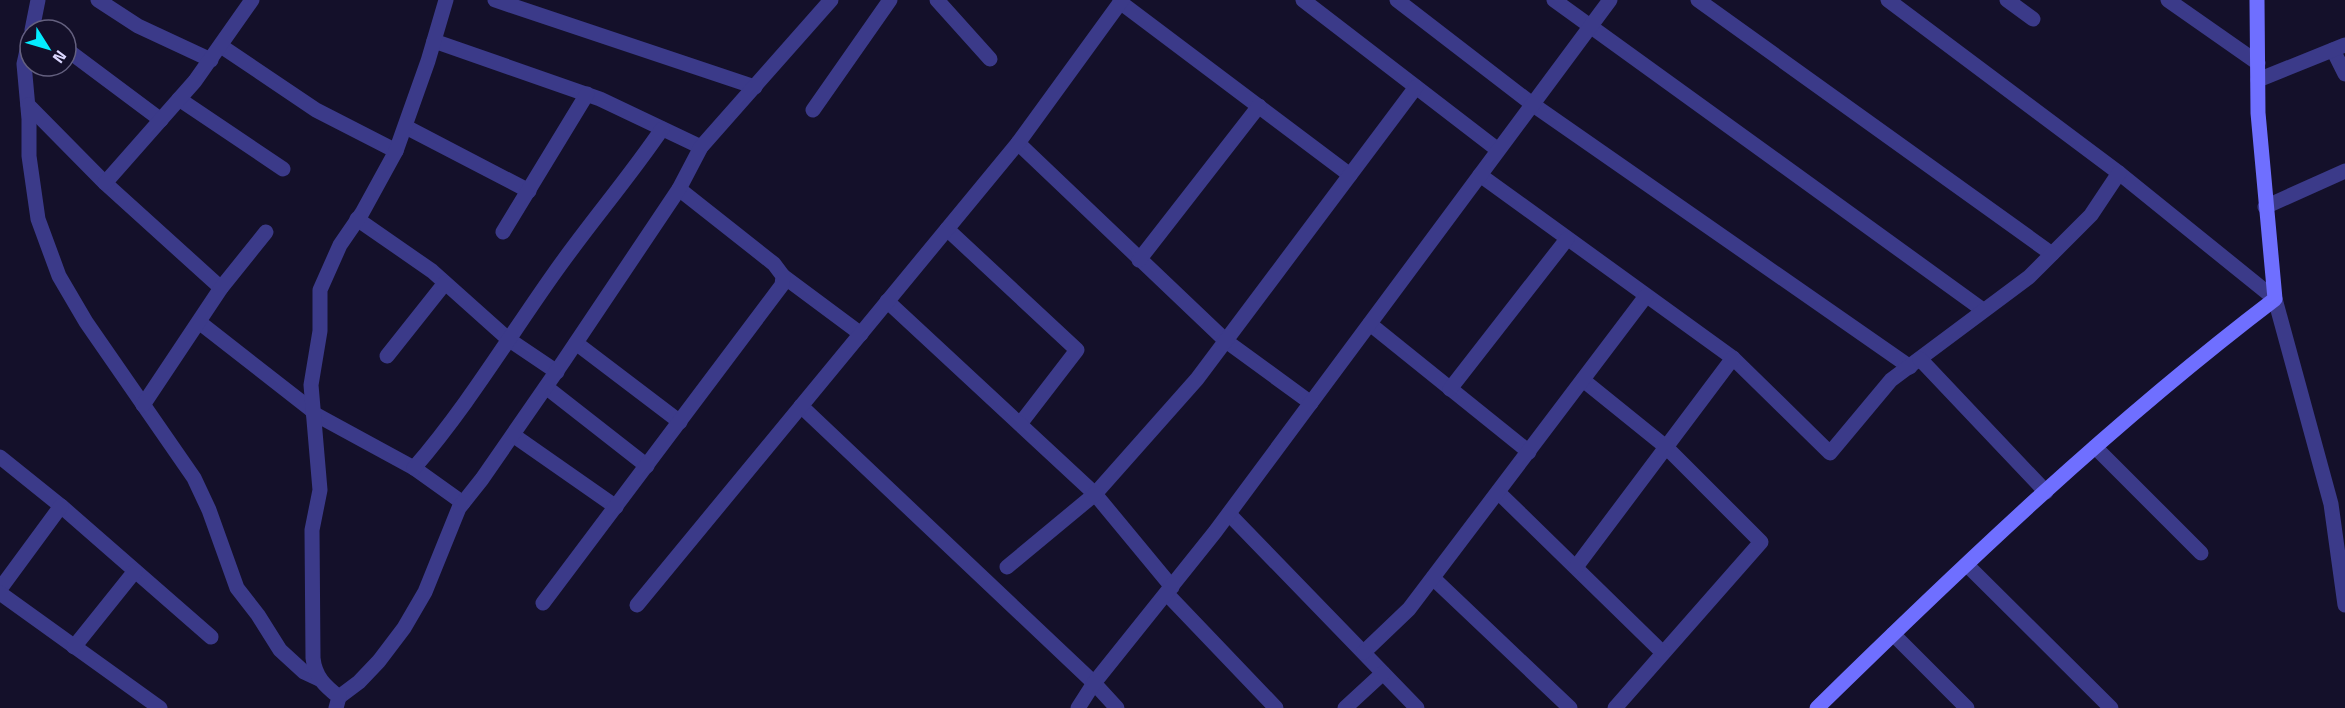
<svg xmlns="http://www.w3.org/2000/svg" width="2345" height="708" viewBox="0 0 2345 708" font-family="'Titillium Web',sans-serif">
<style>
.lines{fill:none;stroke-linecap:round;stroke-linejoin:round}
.street{stroke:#3b3a89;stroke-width:15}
.secondary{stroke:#6f6fff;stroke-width:15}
</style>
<rect width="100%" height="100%" fill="#14102a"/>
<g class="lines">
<!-- street -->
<g class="street">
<polyline points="98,0 138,26 211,60"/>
<polyline points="495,0 755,87"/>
<polyline points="937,0 990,59"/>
<polyline points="1303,0 1498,150"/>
<polyline points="1397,0 1532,104 1910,367"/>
<polyline points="1554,0 1983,310"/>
<polyline points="1698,0 2052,254"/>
<polyline points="1888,0 2119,173 2275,299 2331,504 2345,605"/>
<polyline points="2007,0 2033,19"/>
<polyline points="2168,0 2258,63"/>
<polyline points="1120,2 1350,175"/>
<polyline points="32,30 38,0"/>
<polyline points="30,37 24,64 29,119 29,156 38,219 59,276 86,322 194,478 209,510 237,588 258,615 280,650 304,672 319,679"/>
<polyline points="434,41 600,99 701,147"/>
<polyline points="221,46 316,110 396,151"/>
<polyline points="66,49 161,120"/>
<polyline points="2333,50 2345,74"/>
<polyline points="2258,80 2345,45"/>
<polyline points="179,99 283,169"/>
<polyline points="28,105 105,183 221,288"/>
<polyline points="813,110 890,0"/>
<polyline points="406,127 529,191"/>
<polyline points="1018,143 1226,341 1311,403"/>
<polyline points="1480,175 1733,358 1830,453 1891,380 2029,277 2091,215 2119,173"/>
<polyline points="105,183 195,81 252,0"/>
<polyline points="2265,207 2345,171"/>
<polyline points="357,219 432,271 508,339 557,372"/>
<polyline points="947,229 1077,350 1020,424"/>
<polyline points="503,232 587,94"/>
<polyline points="1139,260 1259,106"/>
<polyline points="783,276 861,334"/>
<polyline points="887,301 1095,494 1172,587"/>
<polyline points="199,322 313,411"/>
<polyline points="1370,324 1529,452"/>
<polyline points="576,343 680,422"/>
<polyline points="387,356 445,283"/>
<polyline points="1920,359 2046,492"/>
<polyline points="1583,380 1666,447 1761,542 1615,708"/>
<polyline points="546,387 647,466"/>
<polyline points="1450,389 1567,239"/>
<polyline points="143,405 221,288 266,232"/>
<polyline points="801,406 1094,683 1117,708"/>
<polyline points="313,413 414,468 463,503"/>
<polyline points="513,435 616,507"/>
<polyline points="2095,447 2201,553"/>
<polyline points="0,457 61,506 211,637"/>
<path d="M 414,468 C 466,408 507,340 553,275 C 588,225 628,179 662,129"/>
<polyline points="1498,492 1662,652"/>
<polyline points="1229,514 1417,708"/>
<polyline points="1967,565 2111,708"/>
<polyline points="1007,567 1095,494 1197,379 1416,87"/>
<polyline points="1576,567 1733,358"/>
<polyline points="1433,578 1570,708"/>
<polyline points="0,589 61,506"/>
<polyline points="0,593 160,708"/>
<polyline points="1167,594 1276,708"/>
<polyline points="543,603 782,285 783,276 774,264 679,189"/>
<polyline points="637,605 1018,143 1122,0"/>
<polyline points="1893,634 1967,708"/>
<polyline points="74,647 135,571"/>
<polyline points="1364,652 1409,609 1646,296"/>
<polyline points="339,697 359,682 379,661 404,628 425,592 459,508 482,479 563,362 679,189 701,147 831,0"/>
<path d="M 336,708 L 339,697 C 325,686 315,677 313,658 L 312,530 L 320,490 L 311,385 L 320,331 L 320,290 L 340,245 L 362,213 L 396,151 L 428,61 L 446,0"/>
<polyline points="1078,708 1094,683 1215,532 1610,0"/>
<polyline points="1345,708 1383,673"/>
</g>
<!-- secondary -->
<path class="secondary" d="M 1817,708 C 1963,565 2112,423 2275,299 L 2258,113 L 2257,0"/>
</g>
<!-- north arrow -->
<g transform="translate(48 48) rotate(127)"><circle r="28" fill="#14102a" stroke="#64607f" stroke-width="1.5"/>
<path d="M0-4.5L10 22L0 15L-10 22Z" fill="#04ecff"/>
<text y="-9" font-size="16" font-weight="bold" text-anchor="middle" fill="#dcd8ff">N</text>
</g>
</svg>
